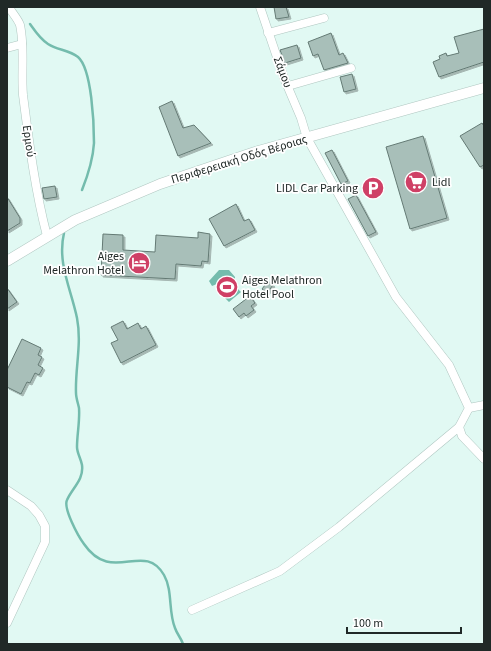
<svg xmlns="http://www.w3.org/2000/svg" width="491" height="651" viewBox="0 0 491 651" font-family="'Source Sans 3',sans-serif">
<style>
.water{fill:#74bcad}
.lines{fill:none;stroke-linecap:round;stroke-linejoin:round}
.stream{stroke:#74bcad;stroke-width:2.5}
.building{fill:#a8bfb9;stroke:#647a74;filter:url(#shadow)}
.minor-casing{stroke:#b0c7c1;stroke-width:9}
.major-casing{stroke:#b0c7c1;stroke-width:11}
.minor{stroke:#fff;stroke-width:8}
.major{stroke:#fff;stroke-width:10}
.labels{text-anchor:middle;stroke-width:3.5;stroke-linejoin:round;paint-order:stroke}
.street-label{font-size:12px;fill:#202927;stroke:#fff}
.poi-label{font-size:12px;fill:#202927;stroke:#fff;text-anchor:start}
</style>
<defs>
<filter id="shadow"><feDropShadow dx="2" dy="2" stdDeviation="0" flood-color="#0004"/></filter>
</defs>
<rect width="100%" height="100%" fill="#e1f9f3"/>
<!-- water -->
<polygon class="water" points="219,270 229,270 235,277 235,286 241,292 229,302 219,292 220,287 217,284 212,286 209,281"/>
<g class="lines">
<!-- stream -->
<g class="stream">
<path d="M 30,24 C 35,31 40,39 48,44 C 57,50 69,50 78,57 C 92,69 94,125 94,143 C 93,159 88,175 82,190"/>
<path d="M 64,233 C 57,263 71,289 77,318 C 82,344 75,368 76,393 C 76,398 78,403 79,408 C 80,421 77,434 77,447 C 77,453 81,459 82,465 C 84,480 72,488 67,500 C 63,508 78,536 84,544 C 112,585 144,540 164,575 C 173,591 168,611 175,628 C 177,634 181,638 183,644"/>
</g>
</g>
<!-- building -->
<g class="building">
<polygon points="274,7 286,7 289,17 276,19"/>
<polygon points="484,29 484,62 439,77 433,62 440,59 439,56 446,53 447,56 459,53 454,37"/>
<polygon points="331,33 339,55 343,53 348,63 324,70 318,54 313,56 308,42"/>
<polygon points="297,45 301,58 285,63 280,50"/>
<polygon points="352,74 356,89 344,92 340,77"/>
<polygon points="172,101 183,128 194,125 211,143 178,156 159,107"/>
<polygon points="482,123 484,126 484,165 480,167 460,136"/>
<polygon points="423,136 447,218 410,229 386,147"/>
<polygon points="332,150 348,181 341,184 325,153"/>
<polygon points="55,186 57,197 44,199 42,188"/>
<polygon points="356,195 376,232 368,236 348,199"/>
<polygon points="7,197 20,218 20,223 7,231"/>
<polygon points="236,204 244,221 249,219 255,230 224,246 209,219"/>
<polygon points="198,232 210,234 208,262 202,261 201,266 176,264 175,279 101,275 103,234 123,235 123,250 155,252 156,235 198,238"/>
<polygon points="268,281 273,285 267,293 262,289"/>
<polygon points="7,288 17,302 7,309"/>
<polygon points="250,296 255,303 251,306 254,310 246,316 244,313 239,317 233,309"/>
<polygon points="123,321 127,329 138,323 141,329 146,326 156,345 121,363 111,343 118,340 111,327"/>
<polygon points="22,339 41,348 38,355 42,357 38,365 43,368 39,375 35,373 30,383 27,382 21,394 7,387 7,370"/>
</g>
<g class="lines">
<!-- minor casing -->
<g class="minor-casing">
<g id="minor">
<path d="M 9,7 C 12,13 18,19 20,25 C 25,48 21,72 23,95 C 29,142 35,190 47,236"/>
<polyline points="260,7 284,78 301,118 307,138 396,297 449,365 469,408 459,427 462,436 484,459"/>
<polyline points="268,33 324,18"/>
<polyline points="7,48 22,44"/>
<polyline points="288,86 351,68"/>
<polyline points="469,408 484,405"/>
<polyline points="7,490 31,506 39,515 45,526 45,542 7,623"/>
<polyline points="192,610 280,571 339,527 459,427"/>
</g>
</g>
<!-- major casing -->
<g class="major-casing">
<polyline id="major" points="7,261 75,220 160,184 255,152 484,88"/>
</g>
<!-- minor -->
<use href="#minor" class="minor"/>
<!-- major -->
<use href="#major" class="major"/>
</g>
<!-- icons -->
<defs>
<g id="supermarket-disc" transform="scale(1.15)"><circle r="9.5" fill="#cf4066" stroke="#fff"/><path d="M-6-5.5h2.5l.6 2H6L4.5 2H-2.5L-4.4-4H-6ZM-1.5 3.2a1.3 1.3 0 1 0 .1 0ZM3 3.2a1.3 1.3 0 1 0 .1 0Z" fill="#fff"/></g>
<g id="parking-disc" transform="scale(1.15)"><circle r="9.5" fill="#cf4066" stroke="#fff"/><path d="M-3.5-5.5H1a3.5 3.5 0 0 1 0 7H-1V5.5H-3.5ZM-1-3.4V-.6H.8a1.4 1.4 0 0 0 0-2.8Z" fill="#fff"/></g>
<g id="hotel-disc" transform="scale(1.15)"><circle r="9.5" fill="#cf4066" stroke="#fff"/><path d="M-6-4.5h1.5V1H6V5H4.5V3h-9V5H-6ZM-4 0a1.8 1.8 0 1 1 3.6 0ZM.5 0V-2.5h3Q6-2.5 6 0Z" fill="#fff"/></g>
<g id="stadium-disc" transform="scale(1.15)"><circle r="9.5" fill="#cf4066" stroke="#fff"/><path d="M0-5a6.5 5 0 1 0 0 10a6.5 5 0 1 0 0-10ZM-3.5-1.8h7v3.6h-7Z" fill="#fff"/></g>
</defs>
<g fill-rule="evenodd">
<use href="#supermarket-disc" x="416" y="182"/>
<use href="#parking-disc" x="373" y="188"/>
<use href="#hotel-disc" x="139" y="263"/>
<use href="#stadium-disc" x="227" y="287"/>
</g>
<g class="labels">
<!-- street labels -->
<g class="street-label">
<text transform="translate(283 72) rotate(69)" y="4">Σάμου</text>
<text transform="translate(29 141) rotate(82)" y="4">Ερμού</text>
<text transform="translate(239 159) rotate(-17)" y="4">Περιφερειακή Οδός Βέροιας</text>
</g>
<!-- poi labels -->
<g class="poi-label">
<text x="432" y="186">Lidl</text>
<text x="358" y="192" text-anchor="end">LIDL Car Parking</text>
<text x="124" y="260" text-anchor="end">Aiges<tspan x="124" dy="14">Melathron Hotel</tspan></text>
<text x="242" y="284">Aiges Melathron<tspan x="242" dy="14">Hotel Pool</tspan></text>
</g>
</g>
<!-- border -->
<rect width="491" height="651" fill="none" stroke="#202927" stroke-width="16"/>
<!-- scale -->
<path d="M347 627v6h114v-6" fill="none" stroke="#202927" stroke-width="2"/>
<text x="353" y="627" font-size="12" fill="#202927" stroke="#ffffff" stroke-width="3" paint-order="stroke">100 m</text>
</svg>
